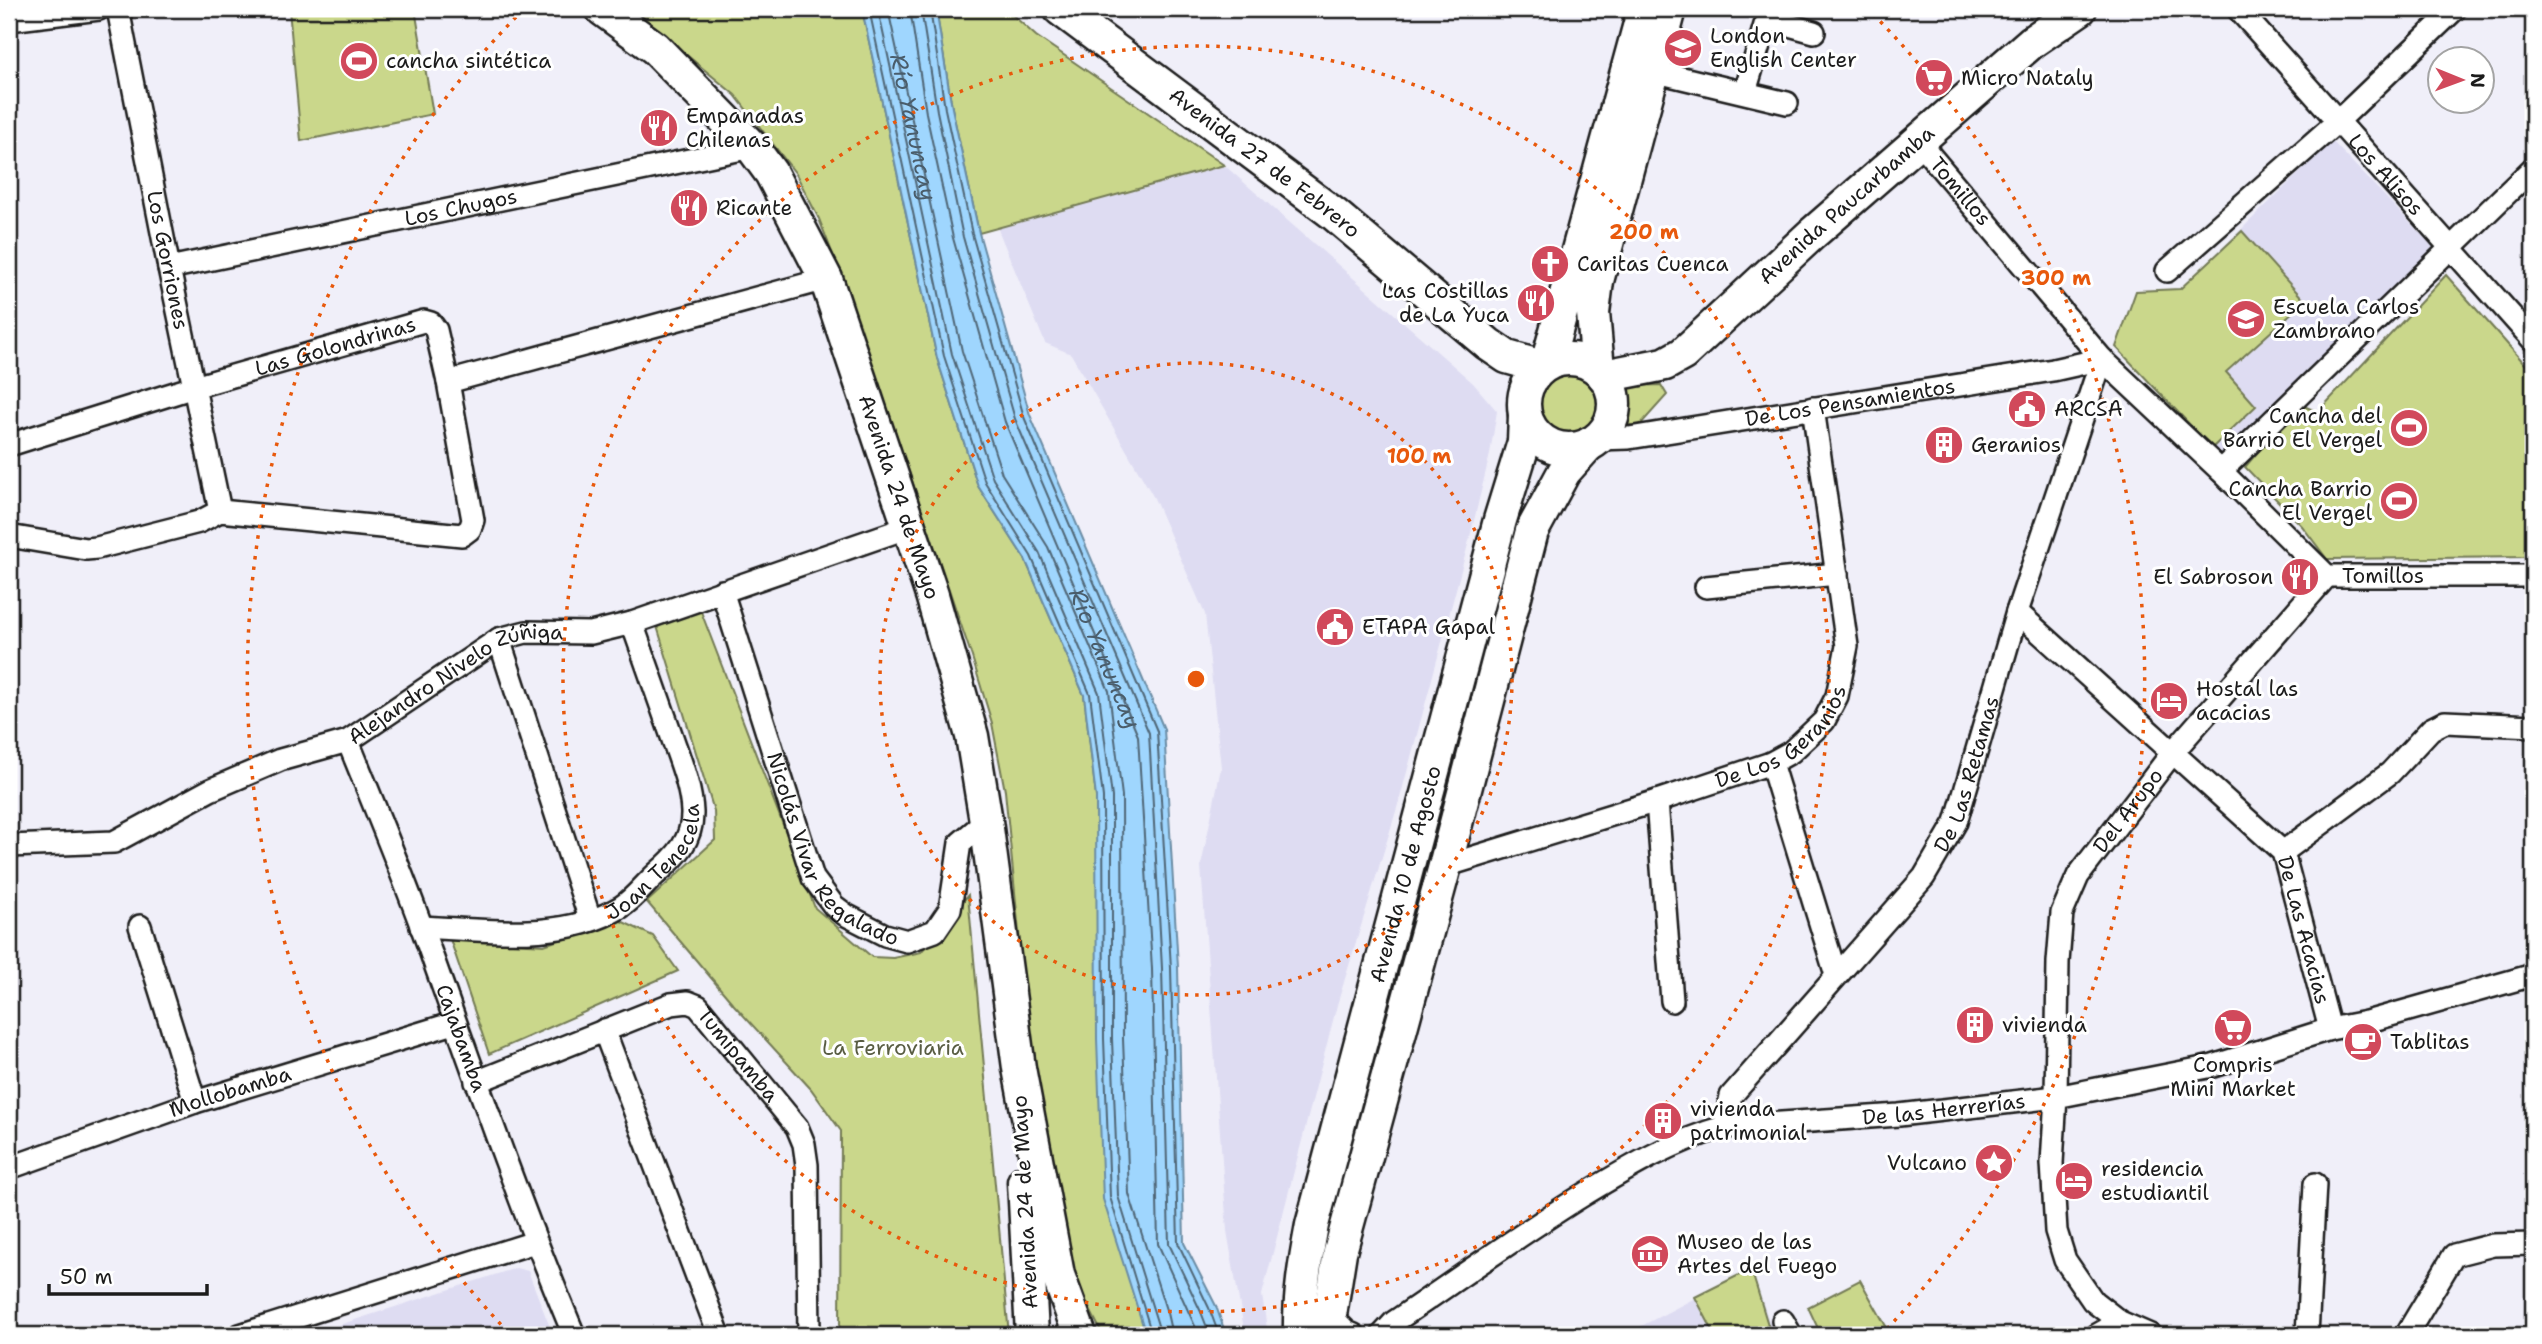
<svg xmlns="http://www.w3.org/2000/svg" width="2542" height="1344" viewBox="0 0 2542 1344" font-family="'Shantell Sans',sans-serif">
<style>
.built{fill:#dedcf2}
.green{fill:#cad78b;stroke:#737a54;stroke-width:2}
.water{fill:#9fd6fe;stroke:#6b8ca4;stroke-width:2}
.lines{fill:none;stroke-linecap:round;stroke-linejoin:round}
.shore{stroke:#506676;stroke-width:2}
.street-casing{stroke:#1c1c1c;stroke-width:26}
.secondary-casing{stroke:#1c1c1c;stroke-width:37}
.street{stroke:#fff;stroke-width:21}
.secondary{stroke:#fff;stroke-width:32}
.ring{fill:none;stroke:#e8590c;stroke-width:3.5;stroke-dasharray:3.5 7}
.labels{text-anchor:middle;stroke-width:6;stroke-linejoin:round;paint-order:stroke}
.poi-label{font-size:21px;fill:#1c1c1c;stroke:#fff;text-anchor:start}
.street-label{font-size:21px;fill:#1c1c1c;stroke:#fff}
.park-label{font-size:21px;fill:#595d43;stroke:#fff}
.water-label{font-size:23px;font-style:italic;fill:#4a5d6b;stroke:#fff}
.centre{fill:#e8590c;stroke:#fff;stroke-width:3.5}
.ring-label{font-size:21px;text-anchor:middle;font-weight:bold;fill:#e8590c;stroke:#fff;stroke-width:6;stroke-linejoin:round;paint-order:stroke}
</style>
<rect width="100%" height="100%" fill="#f0eff9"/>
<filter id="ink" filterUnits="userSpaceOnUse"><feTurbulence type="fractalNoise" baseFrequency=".0143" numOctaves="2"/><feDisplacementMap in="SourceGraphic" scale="14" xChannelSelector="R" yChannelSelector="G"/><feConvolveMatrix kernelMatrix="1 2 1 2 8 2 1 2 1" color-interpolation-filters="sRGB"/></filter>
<g filter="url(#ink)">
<!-- built -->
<g class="built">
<polygon points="2332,141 2437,251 2222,459 2116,347 2136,291 2180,289"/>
<polygon points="1224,165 1473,383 1497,411 1490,454 1470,537 1400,798 1337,1005 1262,1295 1268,1335 1245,1335 1227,1231 1201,866 1221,768 1205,614 1154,498 1071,354 1045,343 997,227"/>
<polygon points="516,1268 528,1271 553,1335 308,1335"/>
<polygon points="1751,1269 1774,1335 1624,1335"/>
</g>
<!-- green -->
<g class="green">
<polygon points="289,9 415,9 433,114 301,141"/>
<polygon points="631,9 862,9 937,358 978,486 1025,559 1084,695 1096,797 1098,870 1142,1320 1146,1335 1103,1335 1069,1269 1032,1065 1005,791 992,723 972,657 849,296 819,219 796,174 735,95"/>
<polygon points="936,9 1006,9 1036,36 1224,165 979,233 952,108"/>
<polygon points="2242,231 2305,301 2226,372 2256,406 2212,448 2116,347 2136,291 2180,289"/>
<polygon points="2446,275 2533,373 2533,557 2327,559 2302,526 2245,467 2299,404 2318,412"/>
<circle cx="1569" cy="404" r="37"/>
<polygon points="1661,385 1667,395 1640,425 1628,425 1629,410 1626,386"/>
<polygon points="700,609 815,908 872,957 893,958 921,952 968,895 1009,1335 840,1335 841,1131 811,1089 734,1005 647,902 715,840 714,811 656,623"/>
<polygon points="619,920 653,936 678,971 489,1054 450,939 544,945"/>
<polygon points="1751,1269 1771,1335 1715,1335 1695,1297"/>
<polygon points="1860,1280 1891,1335 1821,1335 1808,1307"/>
</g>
<!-- water -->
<polygon class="water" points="862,9 936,9 952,108 979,233 1030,415 1164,729 1178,967 1184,1243 1216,1306 1226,1335 1146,1335 1103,1199 1097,1039 1096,797 1084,695 1025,559 978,486 937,358"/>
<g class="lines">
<!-- shore -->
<g class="shore">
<polyline points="869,9 944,356 985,482 1031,556 1090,694 1103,797 1104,1039 1110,1197 1152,1335"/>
<polyline points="878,9 952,354 993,479 1039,552 1099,693 1112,797 1112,1039 1118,1196 1161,1335"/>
<path id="s1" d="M 888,9 L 962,351 L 1002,474 L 1048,547 L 1109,691 L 1122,796 L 1123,1039 L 1129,1194 L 1167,1313 L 1172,1335"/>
<path id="s2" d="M 910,9 L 926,113 L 953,238 L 1005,422 L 1138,736 L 1152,969 L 1158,1244 L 1199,1335"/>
<polyline points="921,9 937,111 963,237 1015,419 1149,733 1162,968 1169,1244 1201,1312 1210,1335"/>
<polyline points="930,9 945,109 972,234 1024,417 1157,731 1171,968 1178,1243 1209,1308 1219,1335"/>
</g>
<!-- street casing -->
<g class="street-casing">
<g id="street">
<path id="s3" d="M 118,9 L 169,268 L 220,511"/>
<path id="s4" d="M 2238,9 L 2533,340"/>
<polyline points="9,20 99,9"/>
<polyline points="1653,71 1787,103"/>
<polyline points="1745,92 1765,25 1774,21 1814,32"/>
<path id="s5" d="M 1918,141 L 2102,359 L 2221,471 L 2327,576 L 2533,576"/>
<path id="s6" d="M 169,268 L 752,147"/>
<polyline points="2167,271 2338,121 2455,9"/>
<path id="s7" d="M 1597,439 L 1629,438 L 2053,370 L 2102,359"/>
<path id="s8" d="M 9,445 L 194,387 L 424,321 L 431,323 L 436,330 L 448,382 L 826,279"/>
<polyline points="2221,471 2533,168"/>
<polyline points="9,536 86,549 97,548 199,522 220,511 462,535 470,529 473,520 448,382"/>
<polyline points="1706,587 1837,574"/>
<path id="s9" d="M 722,591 L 813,878 L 834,906 L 846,915 L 885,935 L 907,941 L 935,931 L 950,909 L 960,843 L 986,821"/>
<path id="s10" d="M 2017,612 L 2283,852 L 2330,1029"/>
<polyline points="499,639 590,919"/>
<path id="s11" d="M 348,741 C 373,803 399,865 422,928 C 471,1065 518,1201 574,1335"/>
<polyline points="1771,763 1836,975"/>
<polyline points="1657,801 1672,1001"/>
<path id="s12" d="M 9,846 L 114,842 L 210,790 L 280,760 L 348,741 L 499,639 L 526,632 L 591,633 L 632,623 L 909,527"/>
<polyline points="2283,852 2390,773 2431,729 2445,722 2533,726"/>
<path id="s13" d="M 1445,866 L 1657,801 L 1771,763 L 1791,752 L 1824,721 L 1837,696 L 1847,646 L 1813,408"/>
<polyline points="140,926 195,1102"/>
<path id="s14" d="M 421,927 C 487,930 562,942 621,907 C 634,899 645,884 656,874 C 676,857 693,840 692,812 C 691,786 679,758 671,734 C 658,697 645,660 632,623"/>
<polyline points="604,1030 719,1335"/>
<path id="s15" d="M 476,1082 L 671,1004 L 688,1002 L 698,1006 L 797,1127 L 804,1144 L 807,1165 L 809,1335"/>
<path id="s16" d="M 1724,1127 L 1731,1096 L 1924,877 L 1956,822 L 2017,612 L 2102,359"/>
<path id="s17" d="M 9,1168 L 195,1102 L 454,1023"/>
<polyline points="1330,1315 1347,1332 1354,1335"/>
<polyline points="1783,1321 1791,1335"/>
<polyline points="240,1335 535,1242"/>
<path id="s18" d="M 1382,1335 L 1394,1322 C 1458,1279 1520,1234 1585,1194 C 1630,1167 1673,1141 1724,1127 L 1899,1115 L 2056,1097 L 2213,1066 L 2330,1029 L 2366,1022 L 2533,975"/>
<polyline points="2097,1335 2120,1322"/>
<path id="s19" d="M 2150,1335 L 2120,1322 L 2093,1301 L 2065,1260 L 2056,1231 L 2052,1163 L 2056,1097 L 2058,962 L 2062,913 L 2078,876 L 2173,752 L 2327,576"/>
<polyline points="2307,1335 2315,1184"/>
<polyline points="2406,1335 2454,1255 2493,1245 2533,1244"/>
</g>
</g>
<!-- secondary casing -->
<g class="secondary-casing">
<g id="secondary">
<path id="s20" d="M 602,9 L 655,48 L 752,147 L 771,173 L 826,279 L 932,595 L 972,736 L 986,821 L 1019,1068 L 1058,1275 L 1080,1335"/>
<path id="s21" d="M 1060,9 L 1334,214 L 1488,344 L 1507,357 L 1542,367"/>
<circle cx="1569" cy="404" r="45"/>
<polyline points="1547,364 1644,9"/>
<polyline points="1598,369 1593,313 1597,281 1670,9"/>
<path id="s22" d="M 1604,376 L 1665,364 L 1683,354 L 1812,234 L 2033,41 L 2080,9"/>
<polyline points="1024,1182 1032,1335"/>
<path id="s23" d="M 1300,1335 C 1299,1298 1305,1262 1312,1225 L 1500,520 L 1524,442 L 1525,415"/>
<polyline points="1331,1335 1330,1315 1340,1252 1445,866 1532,531 1564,472 1589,444"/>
</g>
</g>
<!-- street -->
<use href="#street" class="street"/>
<!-- secondary -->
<use href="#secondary" class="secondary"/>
</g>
</g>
<!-- distance rings -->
<g class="ring">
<circle cx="1196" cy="679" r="316"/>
<circle cx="1196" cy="679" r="633"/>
<path d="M508 1332A949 949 0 0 1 519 14M1873 14A949 949 0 0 1 1884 1332"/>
</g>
<!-- icons -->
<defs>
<g id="school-disc" transform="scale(2.0125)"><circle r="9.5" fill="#d1495b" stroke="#fff"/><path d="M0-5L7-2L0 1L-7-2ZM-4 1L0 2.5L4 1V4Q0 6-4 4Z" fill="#fff"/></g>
<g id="stadium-disc" transform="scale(2.0125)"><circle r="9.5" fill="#d1495b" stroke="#fff"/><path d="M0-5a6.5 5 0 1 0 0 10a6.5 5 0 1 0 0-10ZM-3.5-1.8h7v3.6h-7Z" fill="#fff"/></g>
<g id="supermarket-disc" transform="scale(2.0125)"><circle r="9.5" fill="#d1495b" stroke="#fff"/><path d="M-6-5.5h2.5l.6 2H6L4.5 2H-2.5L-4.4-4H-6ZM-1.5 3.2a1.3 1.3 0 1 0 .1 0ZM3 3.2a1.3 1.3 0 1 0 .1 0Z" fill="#fff"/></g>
<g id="restaurant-disc" transform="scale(2.0125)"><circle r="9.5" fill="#d1495b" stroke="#fff"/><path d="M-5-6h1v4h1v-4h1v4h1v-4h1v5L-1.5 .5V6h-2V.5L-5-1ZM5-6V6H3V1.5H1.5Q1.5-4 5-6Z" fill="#fff"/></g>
<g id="church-disc" transform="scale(2.0125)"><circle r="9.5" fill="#d1495b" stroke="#fff"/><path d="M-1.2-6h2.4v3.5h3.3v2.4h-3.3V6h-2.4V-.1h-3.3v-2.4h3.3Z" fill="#fff"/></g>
<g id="civic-disc" transform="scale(2.0125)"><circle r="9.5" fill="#d1495b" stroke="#fff"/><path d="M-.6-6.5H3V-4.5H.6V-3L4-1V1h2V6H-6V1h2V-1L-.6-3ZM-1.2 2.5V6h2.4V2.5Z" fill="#fff"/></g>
<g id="building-disc" transform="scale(2.0125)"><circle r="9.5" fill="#d1495b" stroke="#fff"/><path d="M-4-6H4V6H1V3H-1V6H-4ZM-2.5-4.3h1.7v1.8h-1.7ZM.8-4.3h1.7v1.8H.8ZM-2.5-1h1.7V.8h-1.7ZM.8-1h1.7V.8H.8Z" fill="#fff"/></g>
<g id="hotel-disc" transform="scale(2.0125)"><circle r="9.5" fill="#d1495b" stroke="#fff"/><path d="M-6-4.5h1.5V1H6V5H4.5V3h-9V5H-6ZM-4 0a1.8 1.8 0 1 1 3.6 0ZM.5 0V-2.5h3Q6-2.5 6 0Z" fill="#fff"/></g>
<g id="cafe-disc" transform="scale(2.0125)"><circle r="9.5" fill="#d1495b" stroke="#fff"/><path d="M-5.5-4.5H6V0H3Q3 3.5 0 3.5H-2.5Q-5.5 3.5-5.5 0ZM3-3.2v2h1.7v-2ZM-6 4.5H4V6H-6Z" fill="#fff"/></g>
<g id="sight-disc" transform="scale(2.0125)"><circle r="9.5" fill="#d1495b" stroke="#fff"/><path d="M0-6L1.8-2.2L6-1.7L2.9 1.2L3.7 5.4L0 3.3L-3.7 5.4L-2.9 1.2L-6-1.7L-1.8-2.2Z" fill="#fff"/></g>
<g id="museum-disc" transform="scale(2.0125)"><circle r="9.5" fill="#d1495b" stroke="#fff"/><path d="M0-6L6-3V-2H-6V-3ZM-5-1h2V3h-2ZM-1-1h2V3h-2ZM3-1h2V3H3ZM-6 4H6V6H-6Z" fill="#fff"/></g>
</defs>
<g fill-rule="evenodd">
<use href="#school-disc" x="1683" y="48"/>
<use href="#stadium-disc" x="359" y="61"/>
<use href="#supermarket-disc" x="1934" y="78"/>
<use href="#restaurant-disc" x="659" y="128"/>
<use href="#restaurant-disc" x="689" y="208"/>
<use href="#church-disc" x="1550" y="264"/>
<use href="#restaurant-disc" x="1536" y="303"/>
<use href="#school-disc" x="2246" y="319"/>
<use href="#civic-disc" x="2027" y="409"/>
<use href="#stadium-disc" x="2409" y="428"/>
<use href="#building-disc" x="1944" y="445"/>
<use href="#stadium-disc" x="2399" y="501"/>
<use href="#restaurant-disc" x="2300" y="577"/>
<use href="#civic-disc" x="1335" y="627"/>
<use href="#hotel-disc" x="2169" y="701"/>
<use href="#building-disc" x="1975" y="1025"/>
<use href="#supermarket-disc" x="2233" y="1028"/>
<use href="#cafe-disc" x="2363" y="1042"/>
<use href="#building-disc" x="1663" y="1121"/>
<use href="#sight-disc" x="1994" y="1163"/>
<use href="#hotel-disc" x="2074" y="1181"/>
<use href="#museum-disc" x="1650" y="1254"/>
</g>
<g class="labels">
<!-- poi labels -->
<g class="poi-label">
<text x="1710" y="43">London<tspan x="1710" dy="24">English Center</tspan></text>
<text x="386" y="68">cancha sintética</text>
<text x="1961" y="85">Micro Nataly</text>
<text x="686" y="123">Empanadas<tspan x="686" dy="24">Chilenas</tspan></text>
<text x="716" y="215">Ricante</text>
<text x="1577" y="271">Caritas Cuenca</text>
<text x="1509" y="298" text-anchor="end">Las Costillas<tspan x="1509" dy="24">de La Yuca</tspan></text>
<text x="2273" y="314">Escuela Carlos<tspan x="2273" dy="24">Zambrano</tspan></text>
<text x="2054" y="416">ARCSA</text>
<text x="2382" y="423" text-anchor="end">Cancha del<tspan x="2382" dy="24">Barrio El Vergel</tspan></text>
<text x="1971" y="452">Geranios</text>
<text x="2372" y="496" text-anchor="end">Cancha Barrio<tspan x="2372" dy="24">El Vergel</tspan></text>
<text x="2273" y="584" text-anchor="end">El Sabroson</text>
<text x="1362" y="634">ETAPA Gapal</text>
<text x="2196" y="696">Hostal las<tspan x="2196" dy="24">acacias</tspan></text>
<text x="2002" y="1032">vivienda</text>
<text x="2390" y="1049">Tablitas</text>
<text x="2233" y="1072" text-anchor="middle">Compris<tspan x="2233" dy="24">Mini Market</tspan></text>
<text x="1690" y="1116">vivienda<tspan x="1690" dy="24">patrimonial</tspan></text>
<text x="1967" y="1170" text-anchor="end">Vulcano</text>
<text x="2101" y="1176">residencia<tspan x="2101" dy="24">estudiantil</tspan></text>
<text x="1677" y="1249">Museo de las<tspan x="1677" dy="24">Artes del Fuego</tspan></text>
</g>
<!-- street labels -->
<g class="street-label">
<text dy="7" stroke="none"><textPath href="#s21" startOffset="256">Avenida 27 de Febrero</textPath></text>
<text dy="7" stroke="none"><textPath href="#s4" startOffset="222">Los Alisos</textPath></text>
<text dy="7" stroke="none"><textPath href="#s5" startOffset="66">Tomillos</textPath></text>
<text dy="7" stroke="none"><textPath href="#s22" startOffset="304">Avenida Paucarbamba</textPath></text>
<text dy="7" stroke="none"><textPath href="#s6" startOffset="298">Los Chugos</textPath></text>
<text dy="7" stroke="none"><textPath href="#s3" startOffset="256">Los Gorriones</textPath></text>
<text dy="7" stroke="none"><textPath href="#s8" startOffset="341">Las Golondrinas</textPath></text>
<text dy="7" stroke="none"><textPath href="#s7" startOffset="256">De Los Pensamientos</textPath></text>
<text dy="7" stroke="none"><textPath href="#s20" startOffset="586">Avenida 24 de Mayo</textPath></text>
<text dy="7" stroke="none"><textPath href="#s5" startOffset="654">Tomillos</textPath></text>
<text dy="7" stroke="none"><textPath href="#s12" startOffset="486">Alejandro Nivelo Zúñiga</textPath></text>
<text dy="7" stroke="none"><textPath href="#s13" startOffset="366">De Los Geranios</textPath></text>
<text dy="7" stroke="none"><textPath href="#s16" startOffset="436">De Las Retamas</textPath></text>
<text dy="7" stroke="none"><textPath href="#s19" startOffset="588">Del Arupo</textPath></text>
<text dy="7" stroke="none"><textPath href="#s9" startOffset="289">Nicolás Vivar Regalado</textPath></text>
<text dy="7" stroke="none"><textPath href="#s14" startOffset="262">Joan Tenecela</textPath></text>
<text dy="7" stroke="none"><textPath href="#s23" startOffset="474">Avenida 10 de Agosto</textPath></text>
<text dy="7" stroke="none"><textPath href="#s10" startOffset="439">De Las Acacias</textPath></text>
<text dy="7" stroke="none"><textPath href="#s11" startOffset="318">Cajabamba</textPath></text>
<text dy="7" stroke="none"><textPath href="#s15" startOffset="301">Tumipamba</textPath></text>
<text dy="7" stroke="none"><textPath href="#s17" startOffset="234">Mollobamba</textPath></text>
<text dy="7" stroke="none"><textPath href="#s18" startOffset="623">De las Herrerías</textPath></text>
<text transform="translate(1025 1202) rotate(-93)" y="7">Avenida 24 de Mayo</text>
</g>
<!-- park labels -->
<g class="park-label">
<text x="893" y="1055">La Ferroviaria</text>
</g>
<!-- water labels -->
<g class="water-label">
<text dy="8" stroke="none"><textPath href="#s1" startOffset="121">Río Yanuncay</textPath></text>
<text dy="8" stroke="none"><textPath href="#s2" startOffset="681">Río Yanuncay</textPath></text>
</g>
</g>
<circle cx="1196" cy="679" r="10" class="centre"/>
<g class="ring-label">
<text x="1644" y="239">200 m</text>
<text x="2056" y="285">300 m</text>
<text x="1419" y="463">100 m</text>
</g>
<!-- margin -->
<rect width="2542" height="1344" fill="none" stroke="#fff" stroke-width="35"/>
<rect x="18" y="18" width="2507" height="1309" fill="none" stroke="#1c1c1c" stroke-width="2.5" filter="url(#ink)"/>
<!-- north arrow -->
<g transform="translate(2461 80) rotate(91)"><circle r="33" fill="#ffffff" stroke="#a4a4a4" stroke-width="2"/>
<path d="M0-5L12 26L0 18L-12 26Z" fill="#d1495b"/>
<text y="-10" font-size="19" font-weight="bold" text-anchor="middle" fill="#1c1c1c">N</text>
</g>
<!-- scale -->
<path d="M49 1284v10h158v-10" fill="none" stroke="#1c1c1c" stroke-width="3.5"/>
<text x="60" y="1284" font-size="21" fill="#1c1c1c" stroke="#ffffff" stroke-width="5" paint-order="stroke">50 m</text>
</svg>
